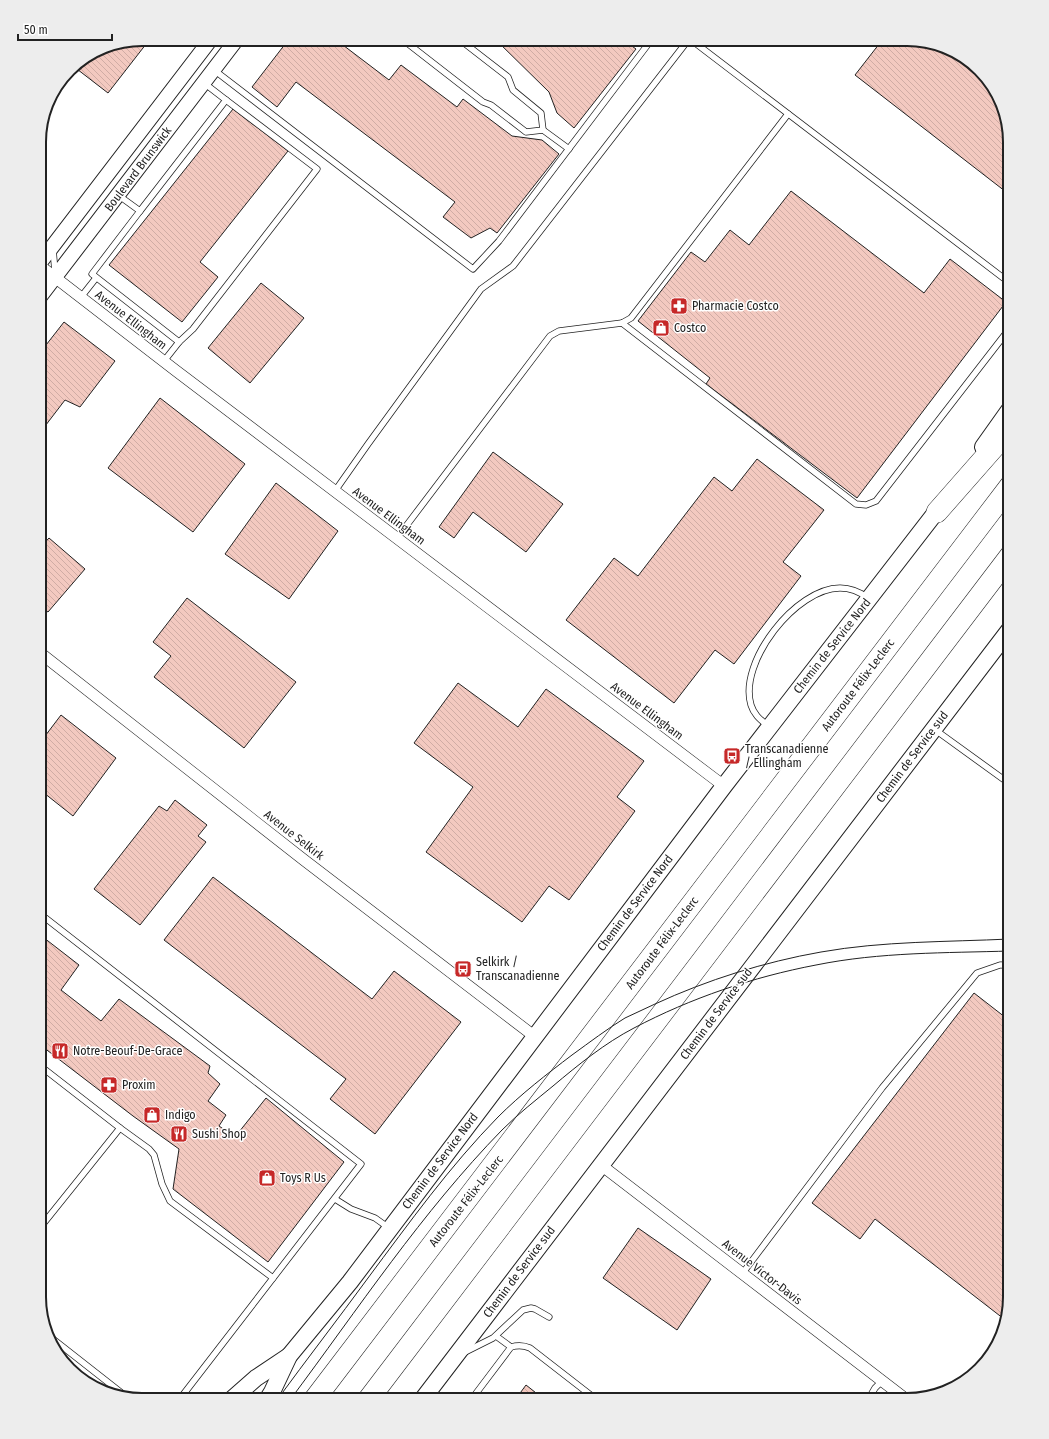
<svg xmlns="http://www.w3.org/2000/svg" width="1049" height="1439" viewBox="0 0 1049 1439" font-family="'Fira Sans Condensed',sans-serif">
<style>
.building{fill:url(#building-back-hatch);stroke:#222}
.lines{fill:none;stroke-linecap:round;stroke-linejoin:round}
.service-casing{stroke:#222;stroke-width:7}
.minor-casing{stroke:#222;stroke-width:12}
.tertiary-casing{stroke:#222;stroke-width:16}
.secondary-casing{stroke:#222;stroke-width:18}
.motorway-casing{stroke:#222;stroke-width:22}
.service{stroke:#fff;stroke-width:5.5}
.minor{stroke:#fff;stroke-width:11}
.tertiary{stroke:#fff;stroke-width:14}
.secondary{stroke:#fff;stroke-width:16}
.motorway{stroke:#fff;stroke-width:21}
.tram{stroke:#222;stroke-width:1}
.labels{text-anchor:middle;stroke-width:3;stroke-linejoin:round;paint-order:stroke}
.street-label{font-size:12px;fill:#222;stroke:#fff}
.poi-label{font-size:12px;fill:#222;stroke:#fff;text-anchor:start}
.rim{fill:none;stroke:#222;stroke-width:2}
</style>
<defs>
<pattern id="building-back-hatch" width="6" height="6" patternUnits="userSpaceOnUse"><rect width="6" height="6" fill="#f3c9c0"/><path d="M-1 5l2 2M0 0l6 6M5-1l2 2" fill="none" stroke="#d0aca5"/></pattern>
</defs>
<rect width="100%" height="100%" fill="#fff"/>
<!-- building -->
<g class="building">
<polygon points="142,39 150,39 108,93 73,66 103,47"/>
<polygon points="289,39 335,39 389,80 401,65 457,107 463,99 512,136 542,140 559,154 497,233 490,228 471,238 443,217 455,202 296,82 277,107 252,87"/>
<polygon points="495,39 622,39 636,49 574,128 557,113 549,92"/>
<polygon points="883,39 914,39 959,53 996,90 1010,142 1010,195 855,75"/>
<polygon points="233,109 288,151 200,262 218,277 182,322 109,265"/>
<polygon points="791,191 924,293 950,259 1006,302 857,498 706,384 710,378 638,321 691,252 705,262 730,230 749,245"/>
<polygon points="261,283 304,318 250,383 208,348"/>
<polygon points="64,322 115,361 80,407 65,400 39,434 39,354"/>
<polygon points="160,398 245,464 193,532 108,468"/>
<polygon points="493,452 563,504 526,552 473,512 454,538 439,527"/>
<polygon points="757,459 824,510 783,562 801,576 734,664 715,650 674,703 566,620 614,558 638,576 714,477 732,491"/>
<polygon points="276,483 338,531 289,599 225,554"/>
<polygon points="49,538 85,569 48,612 39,606 39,549"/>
<polygon points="187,598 296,682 244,748 154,677 171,656 153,642"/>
<polygon points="458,683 518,727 546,689 644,761 617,797 635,811 569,900 549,886 522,922 426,852 473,787 414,743"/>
<polygon points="61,715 116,758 73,816 39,789 39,744"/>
<polygon points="175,800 207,825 198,836 206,842 140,925 94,889 159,806 167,811"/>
<polygon points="213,877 372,999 394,971 461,1022 375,1134 330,1099 346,1079 164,940"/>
<polygon points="39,934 79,965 61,990 101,1021 119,999 210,1066 208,1073 220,1084 208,1101 226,1115 219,1126 235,1137 266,1098 344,1162 268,1262 173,1189 179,1149 133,1116 39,1044"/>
<polygon points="974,993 1010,1021 1010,1298 1004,1319 875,1219 860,1239 812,1203"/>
<polygon points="638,1228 711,1279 677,1330 603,1278"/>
<polygon points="526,1385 545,1400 515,1400"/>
</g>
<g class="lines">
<!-- service casing -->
<g class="service-casing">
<g id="service">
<polyline points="402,39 483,102 491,105 526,132 543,130 541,113 513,90 508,77 459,39"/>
<polyline points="690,39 1006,280 1010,285"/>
<polyline points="214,70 473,269 499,241 652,39"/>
<polyline points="543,130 569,149"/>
<polyline points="118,195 140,211 226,100 204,83"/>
<polyline points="140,211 92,274 179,342 164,361"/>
<polyline points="53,249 55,272"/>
<polyline points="81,297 96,278"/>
<polyline points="622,323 856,504 866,505 876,501 1010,328"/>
<polyline points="179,342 193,329 317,169 226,100"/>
<polyline points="335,491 368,444 481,289 513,266 689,39"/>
<polyline points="397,538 550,336 559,331 622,323 631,318 788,114"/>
<path d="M 768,726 C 761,720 754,715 751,705 C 738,662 796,588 840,588 C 851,588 860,592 868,598"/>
<polyline points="934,729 1010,784"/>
<polyline points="39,913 361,1164 179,1400"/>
<polyline points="39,1065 120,1128 149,1149 154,1155 162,1184 170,1201 273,1278"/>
<polyline points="335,1199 351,1209 375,1218 389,1228"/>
<polyline points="39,1229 120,1128"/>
<polyline points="742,1274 882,1088 977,973 1000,965 1010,965"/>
<polyline points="49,1336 128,1398"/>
<polyline points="496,1336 511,1347"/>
<polyline points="465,1352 493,1338 523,1310 531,1308 535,1309 549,1317"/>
<path d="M 471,1400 L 511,1347 C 518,1345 523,1345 530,1348 L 597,1400"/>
<polyline points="868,1400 875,1388 882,1381"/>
</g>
</g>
<!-- minor casing -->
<g class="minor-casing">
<g id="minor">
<polyline points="39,265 175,370 724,786"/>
<polyline points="39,652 304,860 534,1036"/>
<polyline points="601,1165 907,1400"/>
</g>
</g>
<!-- tertiary casing -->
<g class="tertiary-casing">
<g id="tertiary">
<polyline points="39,264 211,39"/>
<polyline points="39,298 237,39"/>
</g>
</g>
<!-- secondary casing -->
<g class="secondary-casing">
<g id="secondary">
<polyline points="983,447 1010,409"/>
<polyline points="231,1400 256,1378 289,1356"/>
<polyline points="267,1400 272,1392 289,1356 350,1282 724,786 943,503"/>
<polyline points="422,1400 1010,629"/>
</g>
</g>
<!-- motorway casing -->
<g class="motorway-casing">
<g id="motorway">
<polyline points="937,512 1010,429"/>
<polyline points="314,1400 1010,486"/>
<polyline points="368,1400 1010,556"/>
</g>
</g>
<!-- service -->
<use href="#service" class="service"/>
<!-- minor -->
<use href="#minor" class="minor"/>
<!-- tertiary -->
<use href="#tertiary" class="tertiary"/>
<!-- secondary -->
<use href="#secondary" class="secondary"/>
<!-- motorway -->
<use href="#motorway" class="motorway"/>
<!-- tram -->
<g class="tram">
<path d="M 277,1400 C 307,1359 338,1319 368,1278 C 409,1223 450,1166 498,1117 C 521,1094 547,1074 572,1055 C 590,1042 607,1029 625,1018 C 635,1013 645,1009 655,1004 C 707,980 764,962 821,952 C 883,941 947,942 1010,939"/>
<path d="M 290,1400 C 358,1309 422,1212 502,1130 C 518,1114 536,1100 553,1086 C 578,1065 605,1043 634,1028 C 691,998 753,977 816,965 C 880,952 946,953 1010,951"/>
</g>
</g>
<!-- icons -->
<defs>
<g id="pharmacy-square" transform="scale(0.9)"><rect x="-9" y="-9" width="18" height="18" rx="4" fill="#c62828" stroke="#fff"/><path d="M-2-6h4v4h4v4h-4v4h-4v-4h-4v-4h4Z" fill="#fff"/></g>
<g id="shop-square" transform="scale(0.9)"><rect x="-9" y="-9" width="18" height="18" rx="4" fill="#c62828" stroke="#fff"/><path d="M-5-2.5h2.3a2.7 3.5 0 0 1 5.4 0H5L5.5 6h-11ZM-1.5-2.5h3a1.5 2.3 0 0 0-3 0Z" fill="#fff"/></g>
<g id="bus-square" transform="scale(0.9)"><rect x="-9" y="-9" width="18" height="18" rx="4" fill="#c62828" stroke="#fff"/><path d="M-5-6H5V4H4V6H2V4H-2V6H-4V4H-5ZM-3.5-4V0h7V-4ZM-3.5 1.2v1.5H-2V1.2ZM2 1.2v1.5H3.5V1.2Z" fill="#fff"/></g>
<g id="restaurant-square" transform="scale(0.9)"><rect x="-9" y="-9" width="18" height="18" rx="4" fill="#c62828" stroke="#fff"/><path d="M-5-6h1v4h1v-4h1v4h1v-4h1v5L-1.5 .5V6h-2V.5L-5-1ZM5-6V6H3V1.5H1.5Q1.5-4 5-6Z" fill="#fff"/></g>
</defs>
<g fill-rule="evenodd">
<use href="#pharmacy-square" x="679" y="306"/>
<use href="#shop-square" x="661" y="328"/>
<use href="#bus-square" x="732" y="756"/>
<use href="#bus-square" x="463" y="969"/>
<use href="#restaurant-square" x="60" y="1051"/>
<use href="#pharmacy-square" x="109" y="1085"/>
<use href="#shop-square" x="152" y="1115"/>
<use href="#restaurant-square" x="179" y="1134"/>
<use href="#shop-square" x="267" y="1178"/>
</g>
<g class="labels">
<!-- street labels -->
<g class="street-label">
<text transform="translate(138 169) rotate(-53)" y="4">Boulevard Brunswick</text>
<text transform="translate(131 320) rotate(38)" y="4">Avenue Ellingham</text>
<text transform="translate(389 516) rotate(37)" y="4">Avenue Ellingham</text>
<text transform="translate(832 646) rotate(-52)" y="4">Chemin de Service Nord</text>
<text transform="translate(858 685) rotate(-53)" y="4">Autoroute Félix-Leclerc</text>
<text transform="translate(647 711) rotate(37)" y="4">Avenue Ellingham</text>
<text transform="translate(912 757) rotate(-53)" y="4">Chemin de Service sud</text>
<text transform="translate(294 835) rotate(38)" y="4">Avenue Selkirk</text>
<text transform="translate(635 903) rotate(-53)" y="4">Chemin de Service Nord</text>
<text transform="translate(662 943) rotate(-53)" y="4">Autoroute Félix-Leclerc</text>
<text transform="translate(716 1014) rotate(-53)" y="4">Chemin de Service sud</text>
<text transform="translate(440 1161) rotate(-53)" y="4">Chemin de Service Nord</text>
<text transform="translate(466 1201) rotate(-52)" y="4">Autoroute Félix-Leclerc</text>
<text transform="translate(519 1272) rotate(-53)" y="4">Chemin de Service sud</text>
<text transform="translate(762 1272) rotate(38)" y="4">Avenue Victor-Davis</text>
</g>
<!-- poi labels -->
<g class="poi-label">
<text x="692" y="310">Pharmacie Costco</text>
<text x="674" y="332">Costco</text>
<text x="745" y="753">Transcanadienne<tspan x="745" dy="14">/ Ellingham</tspan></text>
<text x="476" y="966">Selkirk /<tspan x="476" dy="14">Transcanadienne</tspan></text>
<text x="73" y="1055">Notre-Beouf-De-Grace</text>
<text x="122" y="1089">Proxim</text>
<text x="165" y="1119">Indigo</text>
<text x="192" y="1138">Sushi Shop</text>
<text x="280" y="1182">Toys R Us</text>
</g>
</g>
<!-- crop -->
<path d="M0 0H1049V1439H0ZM142 46H907A96 96 0 0 1 1003 142V1297A96 96 0 0 1 907 1393H142A96 96 0 0 1 46 1297V142A96 96 0 0 1 142 46Z" fill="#ededed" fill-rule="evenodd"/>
<path class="rim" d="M142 46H907A96 96 0 0 1 1003 142V1297A96 96 0 0 1 907 1393H142A96 96 0 0 1 46 1297V142A96 96 0 0 1 142 46Z"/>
<!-- scale -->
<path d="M18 34v6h94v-6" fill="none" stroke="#222222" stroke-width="2"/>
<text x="24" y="34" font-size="12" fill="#222222" stroke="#ffffff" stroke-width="3" paint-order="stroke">50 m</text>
</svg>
